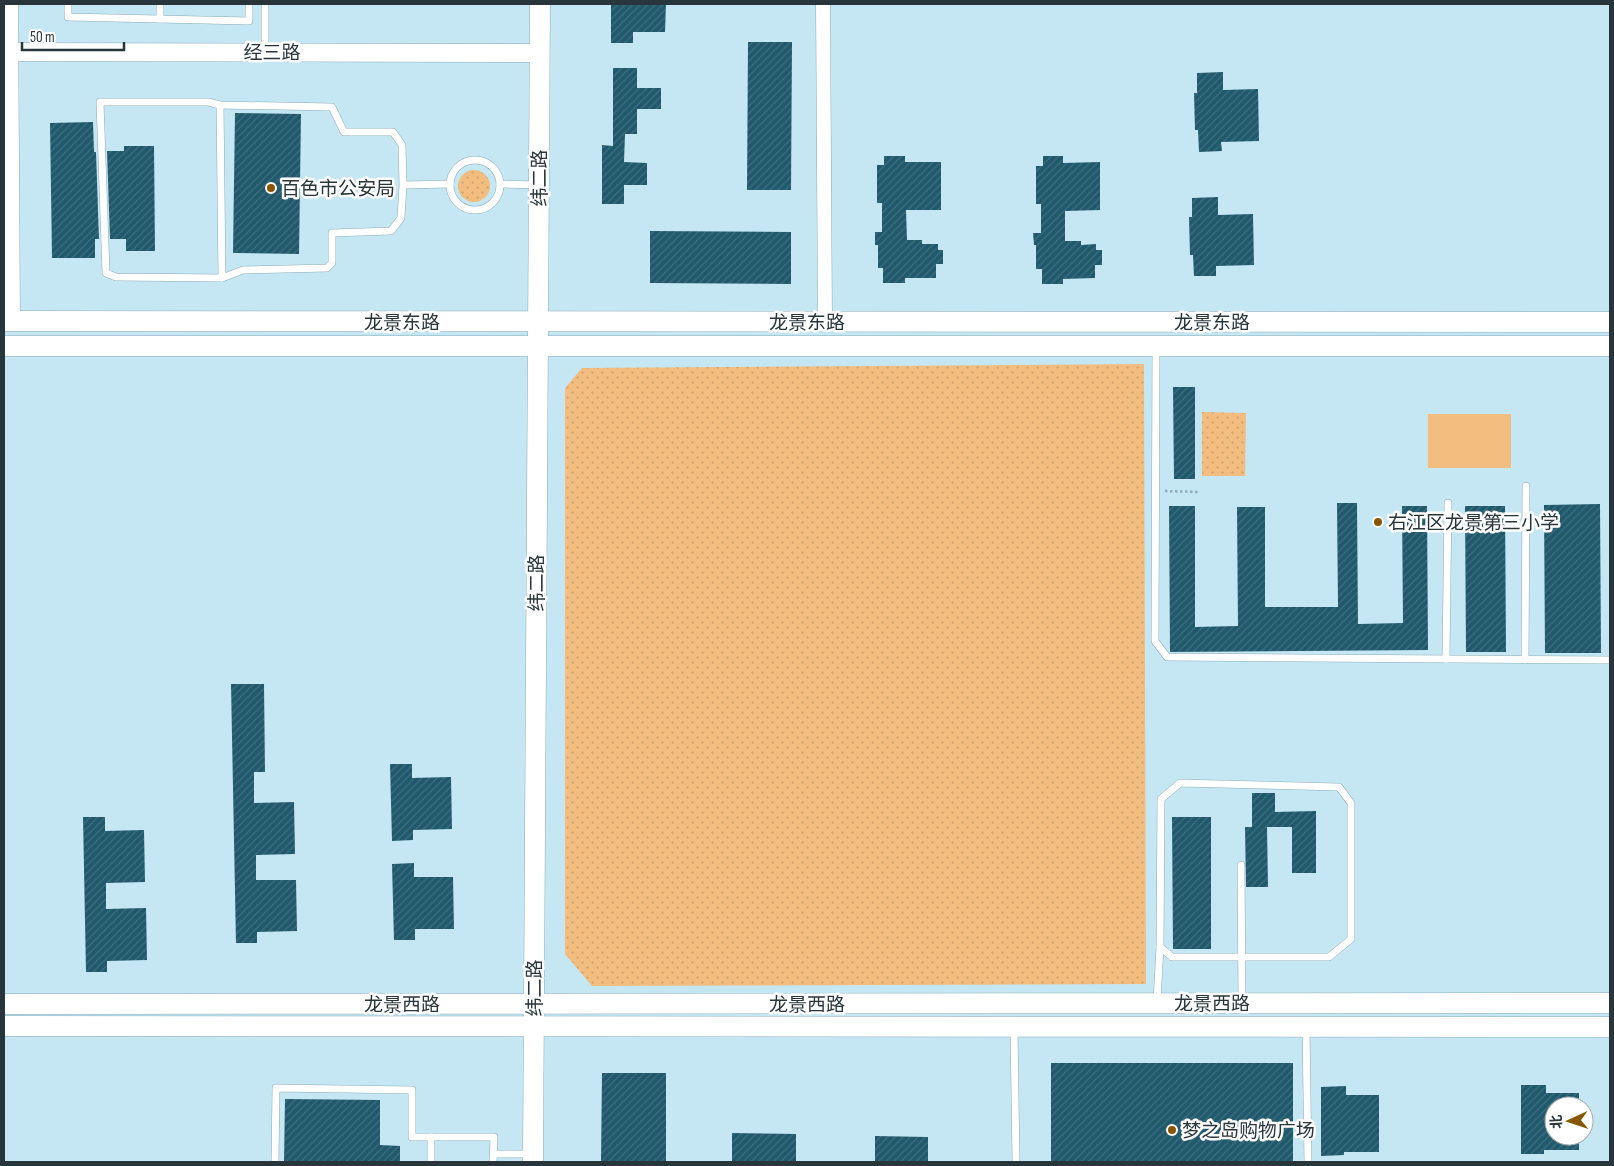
<svg xmlns="http://www.w3.org/2000/svg" width="1614" height="1166" viewBox="0 0 1614 1166" font-family="'Sofia Sans Condensed','Noto Sans SC',sans-serif">
<style>
.grass{fill:url(#grass-dots)}
.pitch{fill:#f2bd7e}
.building{fill:url(#building-hatch)}
.lines{fill:none;stroke-linecap:round;stroke-linejoin:round}
.service-casing{stroke:#8babb8;stroke-width:8}
.minor-casing{stroke:#8babb8;stroke-width:15}
.tertiary-casing{stroke:#8babb8;stroke-width:19}
.secondary-casing{stroke:#8babb8;stroke-width:21}
.path{stroke:#91acb7;stroke-width:2.5;stroke-dasharray:2.5 2.5;stroke-linecap:butt}
.service{stroke:#fff;stroke-width:7}
.minor{stroke:#fff;stroke-width:14}
.tertiary{stroke:#fff;stroke-width:18}
.secondary{stroke:#fff;stroke-width:20}
.poi-dot{fill:#885600;stroke:#fff;stroke-width:2}
.labels{text-anchor:middle;stroke-width:5;stroke-linejoin:round;paint-order:stroke}
.street-label{font-size:19px;fill:#28363b;stroke:#fff}
.poi-label{font-size:19px;fill:#28363b;stroke:#fff;text-anchor:start}
</style>
<defs>
<pattern id="grass-dots" width="8" height="8" patternUnits="userSpaceOnUse" patternTransform="scale(1.25)"><rect width="8" height="8" fill="#f2bd7e"/><path d="M2 2h.1M6 6h.1" fill="none" stroke="#d0a36e" stroke-width="1.8" stroke-linecap="round"/></pattern>
<pattern id="building-hatch" width="6" height="6" patternUnits="userSpaceOnUse" patternTransform="scale(1.25)"><rect width="6" height="6" fill="#20596c"/><path d="M-1 1l2-2M0 6l6-6M5 7l2-2" fill="none" stroke="#406e7e"/></pattern>
</defs>
<rect width="100%" height="100%" fill="#c5e7f4"/>
<!-- grass -->
<g class="grass">
<circle cx="474" cy="186" r="16"/>
<polygon points="1144,364 1146,984 592,986 565,954 565,388 582,368"/>
<polygon points="1202,412 1246,413 1245,476 1202,476"/>
</g>
<!-- pitch -->
<rect class="pitch" x="1428" y="414" width="83" height="54"/>
<!-- building -->
<g class="building">
<polygon points="611,4 666,4 665,32 633,32 633,43 611,43"/>
<polygon points="748,42 792,42 791,190 747,190"/>
<polygon points="613,68 637,68 637,88 661,88 661,109 637,109 637,134 625,134 624,162 647,163 647,185 624,185 624,204 602,204 602,145 613,146"/>
<polygon points="1223,72 1223,90 1258,89 1259,141 1221,142 1222,151 1199,152 1198,130 1195,130 1194,93 1197,93 1197,73"/>
<polygon points="235,113 301,114 299,254 233,253"/>
<polygon points="93,122 94,152 96,152 99,239 95,239 95,258 52,258 50,123"/>
<polygon points="124,146 154,146 155,251 126,251 126,239 110,239 107,151 124,151"/>
<polygon points="884,156 905,156 905,162 941,162 941,210 906,210 907,240 922,240 922,244 938,244 938,250 943,250 943,264 936,264 936,278 905,278 905,283 883,283 883,268 878,268 878,245 875,245 875,232 882,232 882,203 877,203 877,165 884,165"/>
<polygon points="1043,156 1063,156 1063,163 1100,162 1100,210 1065,211 1065,241 1081,241 1081,245 1096,244 1096,250 1102,250 1102,265 1095,265 1095,278 1063,279 1063,284 1042,284 1042,269 1036,269 1036,245 1034,245 1033,233 1041,233 1041,204 1036,204 1036,166 1043,166"/>
<polygon points="1218,197 1218,215 1253,214 1254,265 1216,266 1216,276 1194,276 1193,255 1190,255 1189,217 1192,217 1192,198"/>
<polygon points="650,231 791,232 791,284 650,283"/>
<polygon points="1173,387 1195,387 1195,479 1174,479"/>
<polygon points="1337,503 1357,503 1358,624 1403,623 1402,506 1427,506 1428,650 1170,652 1169,506 1195,506 1195,627 1238,626 1237,507 1265,507 1265,607 1338,607"/>
<polygon points="1600,504 1601,653 1545,653 1544,505"/>
<polygon points="1465,506 1505,506 1506,652 1466,652"/>
<polygon points="231,684 264,684 265,772 254,772 254,803 294,802 295,854 256,855 256,880 296,880 297,931 257,932 257,943 236,943"/>
<polygon points="390,764 412,764 412,778 451,777 452,829 413,830 413,840 392,841"/>
<polygon points="1252,793 1275,793 1275,812 1316,811 1316,873 1292,873 1292,827 1267,827 1268,887 1246,887 1245,827 1252,827"/>
<polygon points="83,817 105,817 105,831 144,830 145,882 106,883 106,909 146,908 147,960 107,961 107,972 86,972"/>
<polygon points="1172,817 1211,817 1211,949 1173,949"/>
<polygon points="414,863 414,877 453,877 454,929 415,929 415,940 394,940 392,864"/>
<rect x="1051" y="1063" width="242" height="99"/>
<polygon points="602,1073 666,1073 666,1162 601,1162"/>
<polygon points="1521,1085 1546,1085 1546,1093 1579,1093 1579,1106 1554,1106 1554,1136 1579,1136 1579,1150 1544,1150 1544,1154 1521,1154"/>
<polygon points="1346,1086 1346,1095 1379,1095 1379,1152 1344,1152 1344,1155 1321,1156 1321,1087"/>
<polygon points="285,1099 380,1100 380,1145 400,1146 400,1162 284,1162"/>
<polygon points="732,1133 796,1134 796,1162 732,1162"/>
<polygon points="875,1136 928,1137 928,1162 875,1162"/>
</g>
<g class="lines">
<!-- service casing -->
<g class="service-casing">
<g id="service">
<polyline points="68,4 68,17 249,21 249,4"/>
<polyline points="265,4 265,52"/>
<polyline points="160,19 160,4"/>
<polyline points="220,105 222,278"/>
<circle cx="475" cy="185" r="25"/>
<polyline points="500,184 538,185"/>
<polyline points="403,185 401,218 391,231 332,233 332,263 327,268 243,270 222,278 116,277 106,273 100,102 208,102 220,105 332,107 344,132 393,132 402,145 403,185 450,184"/>
<polyline points="1156,348 1155,641 1167,657 1610,660"/>
<polyline points="1446,659 1448,503"/>
<polyline points="1525,660 1526,486"/>
<polygon points="1180,783 1339,787 1351,803 1351,939 1329,957 1172,957 1160,947 1161,799"/>
<polyline points="1241,865 1242,1001"/>
<polyline points="1157,1001 1160,947"/>
<polyline points="1014,1028 1016,1162"/>
<polyline points="1306,1029 1308,1162"/>
<polyline points="494,1154 530,1154"/>
<polyline points="275,1162 276,1088 412,1090 412,1137 431,1137"/>
<polyline points="431,1162 431,1137 494,1137 493,1162"/>
</g>
</g>
<!-- minor casing -->
<g class="minor-casing">
<polyline id="minor" points="823,4 825,322"/>
</g>
<!-- tertiary casing -->
<g class="tertiary-casing">
<g id="tertiary">
<polyline points="9,4 11,321"/>
<polyline points="4,52 539,53"/>
</g>
</g>
<!-- secondary casing -->
<g class="secondary-casing">
<g id="secondary">
<polyline points="4,321 1610,322"/>
<polyline points="4,346 1610,346"/>
<polyline points="4,1004 1610,1003"/>
<polyline points="4,1026 1610,1027"/>
<polyline points="533,1162 540,4"/>
</g>
</g>
<!-- path -->
<polyline class="path" points="1165,491 1198,492"/>
<!-- service -->
<use href="#service" class="service"/>
<!-- minor -->
<use href="#minor" class="minor"/>
<!-- tertiary -->
<use href="#tertiary" class="tertiary"/>
<!-- secondary -->
<use href="#secondary" class="secondary"/>
</g>
<!-- markers -->
<g class="poi-dot">
<circle cx="271" cy="188" r="5"/>
<circle cx="1378" cy="522" r="5"/>
<circle cx="1172" cy="1130" r="5"/>
</g>
<g class="labels">
<!-- street labels -->
<g class="street-label">
<text x="272" y="59">经三路</text>
<text transform="translate(539 178) rotate(-90)" y="7">纬二路</text>
<text x="402" y="329">龙景东路</text>
<text x="807" y="329">龙景东路</text>
<text x="1212" y="329">龙景东路</text>
<text transform="translate(536 583) rotate(-90)" y="7">纬二路</text>
<text transform="translate(534 988) rotate(-90)" y="7">纬二路</text>
<text x="1212" y="1010">龙景西路</text>
<text x="402" y="1011">龙景西路</text>
<text x="807" y="1011">龙景西路</text>
</g>
<!-- poi labels -->
<g class="poi-label">
<text x="281" y="195">百色市公安局</text>
<text x="1388" y="529">右江区龙景第三小学</text>
<text x="1182" y="1137">梦之岛购物广场</text>
</g>
</g>
<!-- border -->
<rect width="1614" height="1166" fill="none" stroke="#28363b" stroke-width="10"/>
<!-- north arrow -->
<g transform="translate(1569 1121) rotate(267)"><circle r="24" fill="#ffffff" stroke="#a9afb1"/>
<path d="M0-4L9 19L0 12L-9 19Z" fill="#885600"/>
<text y="-8" font-size="14" font-weight="bold" text-anchor="middle" fill="#28363b">北</text>
</g>
<!-- scale -->
<path d="M22 42v8h102v-8" fill="none" stroke="#28363b" stroke-width="2.5"/>
<text x="30" y="42" font-size="15" fill="#28363b" stroke="#ffffff" stroke-width="4" paint-order="stroke">50 m</text>
</svg>
